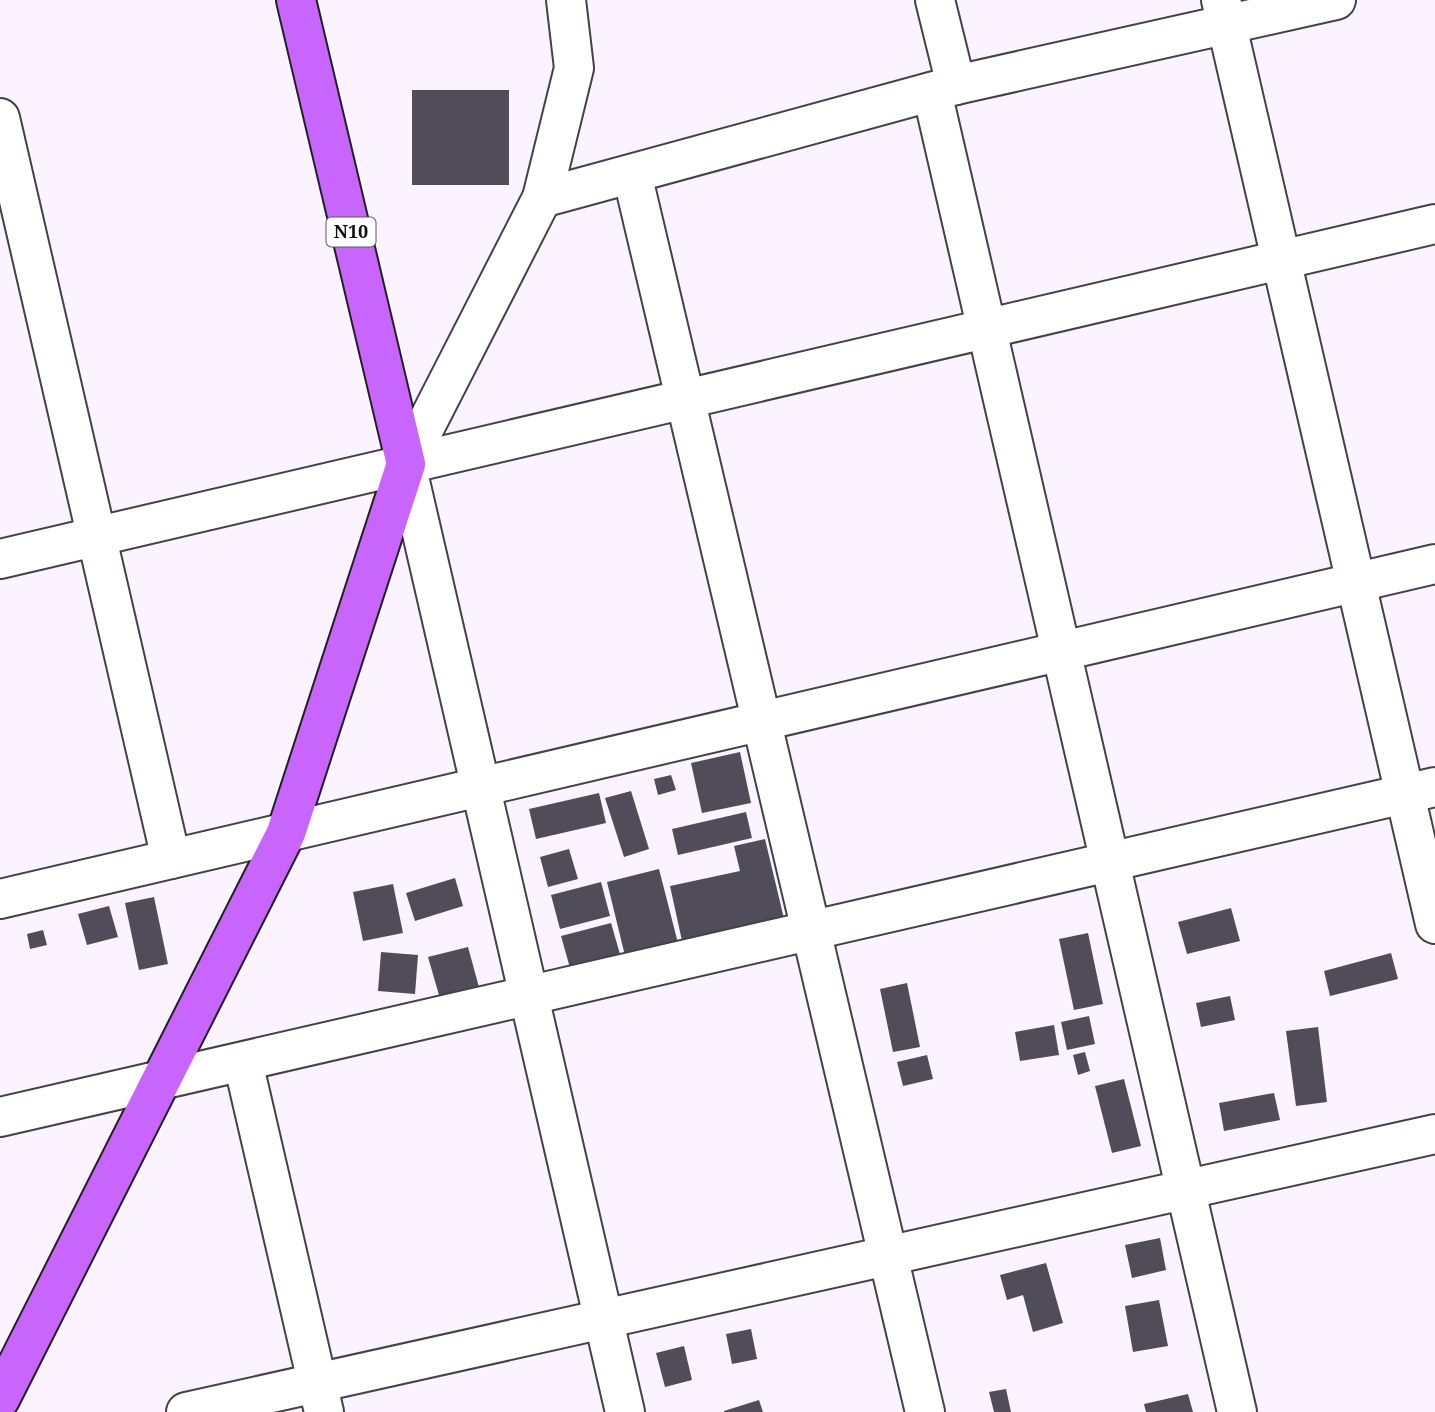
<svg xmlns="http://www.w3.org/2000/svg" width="1435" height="1412" viewBox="0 0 1435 1412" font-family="'Noto Serif',serif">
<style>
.building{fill:#504c59}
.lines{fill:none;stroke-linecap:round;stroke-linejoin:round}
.minor-casing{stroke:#434343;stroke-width:42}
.major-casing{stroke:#212121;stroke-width:42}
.minor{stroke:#fff;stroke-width:38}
.major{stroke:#c865fd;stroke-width:38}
.labels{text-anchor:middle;stroke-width:7;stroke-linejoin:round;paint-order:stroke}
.shield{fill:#fff;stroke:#585858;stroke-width:2}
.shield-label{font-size:18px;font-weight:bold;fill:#101010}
</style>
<rect width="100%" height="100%" fill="#fbf3ff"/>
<!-- building -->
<g class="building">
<rect x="412" y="90" width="97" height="95"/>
<polygon points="740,752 751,803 702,813 691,763"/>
<polygon points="671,775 676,790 658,795 654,779"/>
<polygon points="631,791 649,849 624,857 605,798"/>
<polygon points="599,793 606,823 536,839 529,809"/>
<polygon points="746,812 752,838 678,855 672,829"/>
<polygon points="765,839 786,927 684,950 670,886 740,871 734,846"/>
<polygon points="569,849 578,879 548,887 540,857"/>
<polygon points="659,869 680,951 627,964 607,882"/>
<polygon points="455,878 463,906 415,921 406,893"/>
<polygon points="601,882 610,916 560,929 551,895"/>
<polygon points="393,884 403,933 363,941 353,892"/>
<polygon points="154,897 168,964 139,970 125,903"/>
<polygon points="109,906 118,937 87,945 78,914"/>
<polygon points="1231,908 1240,941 1187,954 1178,922"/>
<polygon points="611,923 622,961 572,975 561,936"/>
<polygon points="43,930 47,945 30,949 27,934"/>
<polygon points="1088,933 1103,1004 1074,1010 1059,939"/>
<polygon points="468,947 482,998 443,1009 428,957"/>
<polygon points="381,952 418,955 415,994 378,991"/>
<polygon points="1391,953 1398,979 1330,996 1324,971"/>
<polygon points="907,983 920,1047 893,1052 880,989"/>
<polygon points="1230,996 1235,1020 1201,1027 1196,1003"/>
<polygon points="1089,1016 1095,1044 1067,1050 1061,1022"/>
<polygon points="1054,1025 1059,1055 1020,1061 1015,1032"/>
<polygon points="1318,1027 1327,1102 1296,1106 1286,1031"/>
<polygon points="1085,1052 1090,1071 1078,1075 1073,1055"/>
<polygon points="927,1055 933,1079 903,1086 897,1062"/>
<polygon points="1124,1079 1141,1146 1112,1153 1095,1086"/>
<polygon points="1274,1093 1280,1120 1224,1131 1219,1103"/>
<polygon points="1160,1238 1166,1270 1132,1278 1125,1245"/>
<polygon points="1046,1263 1063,1323 1033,1332 1023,1295 1007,1300 1000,1275"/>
<polygon points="1159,1300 1168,1346 1133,1352 1125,1306"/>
<polygon points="751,1329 757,1359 732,1364 726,1334"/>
<polygon points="684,1346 692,1380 665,1387 656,1353"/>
<polygon points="1006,1389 1011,1412 994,1412 989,1392"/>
<polygon points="1188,1394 1193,1412 1146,1412 1144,1404"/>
<polygon points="759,1400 763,1412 724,1412 724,1411"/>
</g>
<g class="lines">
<!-- minor casing -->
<g class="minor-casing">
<g id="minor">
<polyline points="566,0 574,68 542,198 406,464 625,1412"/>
<polyline points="935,0 956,85"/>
<polyline points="1221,0 1435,924"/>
<polyline points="932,92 1237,1412"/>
<polyline points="0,118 171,859"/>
<polyline points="632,174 925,1412"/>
<polyline points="542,198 956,85 1336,0"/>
<polyline points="0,559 1435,224"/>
<polyline points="0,899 1435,564"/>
<polyline points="243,1062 324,1412"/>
<polyline points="0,1117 1435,787"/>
<polyline points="186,1412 1435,1134"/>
</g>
</g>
<!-- major casing -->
<g class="major-casing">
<polyline id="major" points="0,1399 286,833 406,464 296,0"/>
</g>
<!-- minor -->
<use href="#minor" class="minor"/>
<!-- major -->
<use href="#major" class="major"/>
</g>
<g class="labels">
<!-- shield labels -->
<rect class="shield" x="326.5" y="217.5" width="49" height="29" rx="5"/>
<g class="shield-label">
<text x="351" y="238">N10</text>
</g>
</g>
</svg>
